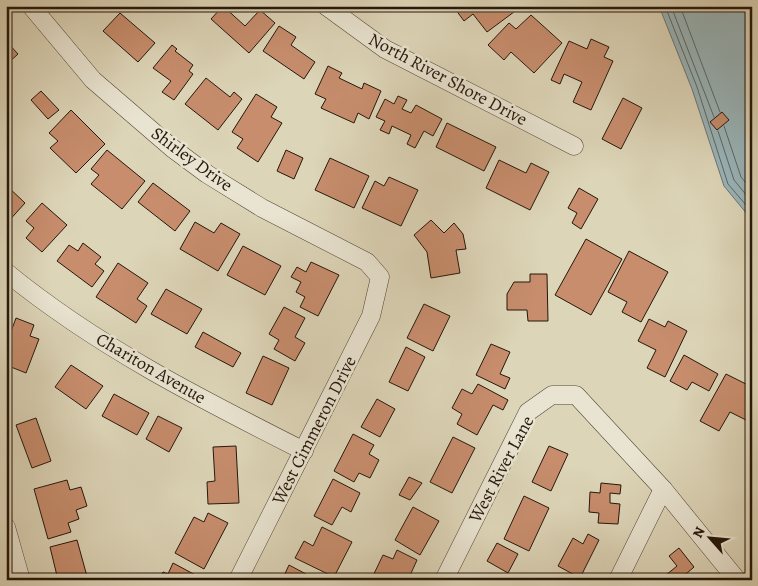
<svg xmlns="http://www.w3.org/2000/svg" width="758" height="586" viewBox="0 0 758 586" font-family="Alegreya,serif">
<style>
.water{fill:#99b5ba;stroke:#6b7674}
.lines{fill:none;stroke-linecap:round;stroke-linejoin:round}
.shore{stroke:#5f6662;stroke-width:1}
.building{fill:#c78d6d;stroke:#25170b}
.street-casing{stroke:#534636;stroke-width:19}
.street{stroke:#e9e4d1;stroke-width:18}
.labels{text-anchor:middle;stroke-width:5;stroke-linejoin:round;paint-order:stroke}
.street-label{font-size:18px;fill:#25170b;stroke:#e9e4d1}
</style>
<rect width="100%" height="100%" fill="#ddd5b8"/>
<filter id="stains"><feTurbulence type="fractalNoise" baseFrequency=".004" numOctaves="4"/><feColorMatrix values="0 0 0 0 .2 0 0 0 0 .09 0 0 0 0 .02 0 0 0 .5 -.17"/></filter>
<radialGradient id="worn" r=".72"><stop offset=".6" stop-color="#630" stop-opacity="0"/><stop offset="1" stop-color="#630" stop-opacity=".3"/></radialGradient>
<!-- water -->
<polygon class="water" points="659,6 752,6 752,220 724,186 692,89"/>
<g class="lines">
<!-- shore -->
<g class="shore">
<polyline points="665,6 697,87 728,184 752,212"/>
<polyline points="671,6 714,117"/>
<polyline points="680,6 720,112"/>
<polyline points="724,126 741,177 752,190"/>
<polyline points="718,131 734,180 752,202"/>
</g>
</g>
<!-- building -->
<g class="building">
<polygon points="223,6 245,26 260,10 275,23 249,53 211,19"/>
<polygon points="453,6 522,6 487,32 473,14 464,21"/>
<polygon points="120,13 155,43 138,62 103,31"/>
<polygon points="531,15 562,43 534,73 511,52 504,60 488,45 509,23 516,29"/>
<polygon points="279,26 296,37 291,45 315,62 304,79 263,51"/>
<polygon points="591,39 609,47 604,57 613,61 591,110 573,102 582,82 564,74 560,84 551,80 569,41 587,49"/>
<polygon points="6,41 18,54 6,65"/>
<polygon points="172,45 177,49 175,51 193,65 189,71 193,74 174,100 162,92 171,81 153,68"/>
<polygon points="328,66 342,73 339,78 362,89 364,83 381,91 369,119 358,113 354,123 321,108 326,99 315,94"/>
<polygon points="206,78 230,97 234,92 242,99 218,130 185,104"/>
<polygon points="41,91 59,110 48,119 31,100"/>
<polygon points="256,94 277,107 271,117 282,123 258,162 237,148 243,139 232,132"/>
<polygon points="398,96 407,100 402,109 411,113 416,105 442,119 433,136 424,131 415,148 407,144 411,135 392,126 389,134 380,130 385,121 376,117 385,99 394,104"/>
<polygon points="623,98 642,108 621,149 602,139"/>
<polygon points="71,110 105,144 76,173 50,148 58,141 49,133"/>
<polygon points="722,112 729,120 717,130 710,122"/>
<polygon points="447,123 496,147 484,171 436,147"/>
<polygon points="107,150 145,181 122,209 91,184 99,175 91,169"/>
<polygon points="286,150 303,158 294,179 277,171"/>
<polygon points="330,158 369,176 354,208 315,190"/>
<polygon points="499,160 526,173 531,163 549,172 530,210 486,188"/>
<polygon points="389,177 418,190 401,226 362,208 375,181 384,186"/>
<polygon points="153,183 190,211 175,231 138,202"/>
<polygon points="6,185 25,203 7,223 6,223"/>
<polygon points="579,188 598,199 581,229 572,223 577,213 568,208"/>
<polygon points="42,203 67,225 42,252 26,238 34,228 26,221"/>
<polygon points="431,220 444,233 454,223 463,234 466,249 456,250 460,273 431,278 427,252 414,235"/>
<polygon points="195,222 214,233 221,223 240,234 218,271 180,249"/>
<polygon points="586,239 622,259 591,315 555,295"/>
<polygon points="83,243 101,257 95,264 104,271 92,287 57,261 69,245 78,251"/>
<polygon points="243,246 281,266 265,295 227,275"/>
<polygon points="629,251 668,272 641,322 622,312 627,302 608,292"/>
<polygon points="311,262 339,275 318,316 300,307 305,297 296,292 301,282 291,277 297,267 306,272"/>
<polygon points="118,263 148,283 137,299 147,306 136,323 96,297"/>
<polygon points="530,274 547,274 548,321 528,321 527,310 507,310 507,294 514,282 530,282"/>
<polygon points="166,289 202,309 187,334 151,314"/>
<polygon points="424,304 450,316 433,351 407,338"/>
<polygon points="284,307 305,318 295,337 305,343 295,361 274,349 279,340 269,334"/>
<polygon points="16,318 34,325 30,336 39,339 26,373 6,365 6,345"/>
<polygon points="649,319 665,327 668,321 687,331 665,377 647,368 656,350 638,341"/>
<polygon points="203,332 241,353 233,367 195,347"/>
<polygon points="491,344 510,352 500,374 510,378 505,389 476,375"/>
<polygon points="406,347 425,357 408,391 389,382"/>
<polygon points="684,355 718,374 709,391 692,382 687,390 670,381"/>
<polygon points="263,356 289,368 272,405 246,393"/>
<polygon points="71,365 103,386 86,409 55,387"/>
<polygon points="726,374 752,387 752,413 748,421 730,412 719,431 700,421"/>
<polygon points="478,384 508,400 503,410 493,405 477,435 457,424 462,414 452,408 462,389 472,394"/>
<polygon points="114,394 149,413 137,435 102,416"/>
<polygon points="377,399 395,409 380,437 361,427"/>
<polygon points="158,416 182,428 169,452 146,439"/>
<polygon points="36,418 51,461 32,468 16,425"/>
<polygon points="752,426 752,441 746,438"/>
<polygon points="353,434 374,445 369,454 379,460 370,478 359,473 354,482 334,471"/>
<polygon points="453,437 475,448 452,493 430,482"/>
<polygon points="236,446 239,503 208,504 207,482 215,481 213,447"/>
<polygon points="549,446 568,454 551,491 532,482"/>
<polygon points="409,477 422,483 410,500 399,495"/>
<polygon points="333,479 360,493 351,512 342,507 332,525 314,516"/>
<polygon points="67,480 70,490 81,487 87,506 76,510 79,519 68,523 71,532 48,539 34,489"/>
<polygon points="601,483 621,485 620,494 610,493 610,503 620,504 618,524 598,523 599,513 589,512 590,492 600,493"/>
<polygon points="524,496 549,508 529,551 504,539"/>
<polygon points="413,507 439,521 420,555 395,540"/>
<polygon points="208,513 228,523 204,569 175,553 194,517 204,522"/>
<polygon points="322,527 352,542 334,577 295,558 304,541 313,546"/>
<polygon points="588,534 599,540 580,578 558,566 573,538 583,544"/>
<polygon points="77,540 88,580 58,580 50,547"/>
<polygon points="497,543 518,554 508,573 487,561"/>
<polygon points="679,548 694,567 679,580 660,580 677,566 669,556"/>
<polygon points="397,550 417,560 408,580 371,580 383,555 393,559"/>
<polygon points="173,563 201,578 200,580 159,580 163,572 168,574"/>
<polygon points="289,565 306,574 303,580 282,580"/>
</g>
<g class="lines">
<!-- street casing -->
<g class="street-casing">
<g id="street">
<polyline points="31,6 93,80 172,148 207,174 262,208 367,262 380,277 371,316 238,580"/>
<polyline points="326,6 385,49 574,146"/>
<path d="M 6,272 C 96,346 201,399 304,451"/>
<polyline points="6,527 21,580"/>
<polyline points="444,580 528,412 552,395 576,395 663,489 737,580"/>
<polyline points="618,580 663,489"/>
</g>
</g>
<!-- street -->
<use href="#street" class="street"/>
</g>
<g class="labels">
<!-- street labels -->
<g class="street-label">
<text transform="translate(448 79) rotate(28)" y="6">North River Shore Drive</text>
<text transform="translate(192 159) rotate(36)" y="6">Shirley Drive</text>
<text transform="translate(151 368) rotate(30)" y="6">Chariton Avenue</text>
<text transform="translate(314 430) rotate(-63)" y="6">West Cimmeron Drive</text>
<text transform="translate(501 469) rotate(-62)" y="6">West River Lane</text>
</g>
</g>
<!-- margin -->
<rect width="758" height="586" fill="none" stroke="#ddd5b8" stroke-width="25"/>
<rect x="8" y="8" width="743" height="571" fill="none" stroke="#25170b" stroke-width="2.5"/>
<rect x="12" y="12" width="733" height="561" fill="none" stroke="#25170b"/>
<!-- north arrow -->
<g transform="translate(710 538) rotate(297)" stroke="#e9e4d1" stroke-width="4" paint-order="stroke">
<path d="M0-4L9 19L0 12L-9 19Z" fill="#25170b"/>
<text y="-8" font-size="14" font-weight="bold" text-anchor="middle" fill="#25170b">N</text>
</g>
<rect width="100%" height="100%" filter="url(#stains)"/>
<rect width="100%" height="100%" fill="url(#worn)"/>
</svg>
